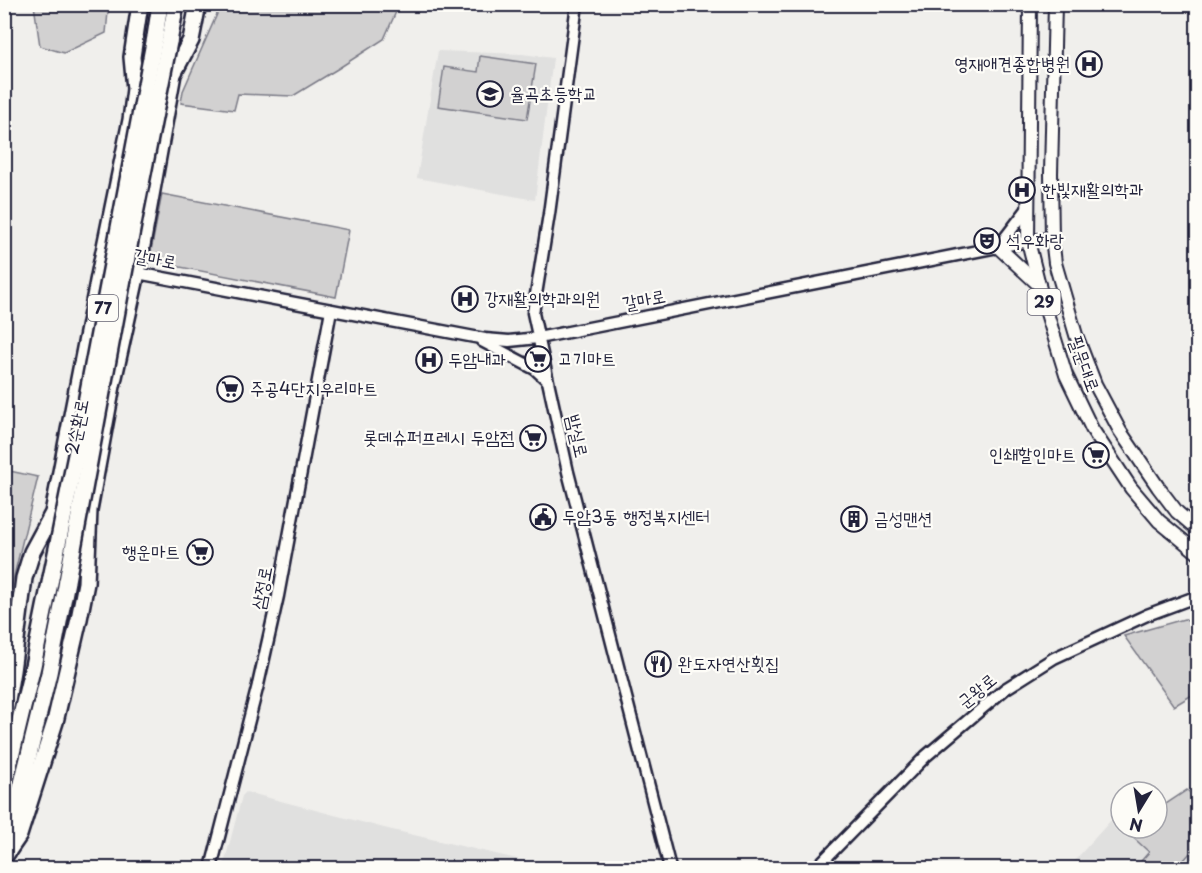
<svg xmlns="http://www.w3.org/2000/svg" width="1202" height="873" viewBox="0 0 1202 873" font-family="'Playpen Sans','Poor Story',sans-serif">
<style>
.built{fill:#e0e0df}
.green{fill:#d2d1d1;stroke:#7a7a86;stroke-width:1.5}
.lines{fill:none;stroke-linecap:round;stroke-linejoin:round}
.secondary-casing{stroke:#22223b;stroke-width:15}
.primary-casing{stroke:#22223b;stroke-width:16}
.highway-casing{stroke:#22223b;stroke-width:20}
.secondary{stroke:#fdfcf7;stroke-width:10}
.primary{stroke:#fdfcf7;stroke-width:12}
.highway{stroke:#fdfcf7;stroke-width:15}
.highway-bridge-casing{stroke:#22223b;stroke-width:20;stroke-linecap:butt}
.highway-bridge{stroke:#fdfcf7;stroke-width:15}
.labels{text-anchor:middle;stroke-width:4.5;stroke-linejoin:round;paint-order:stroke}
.shield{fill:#fdfcf7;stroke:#646373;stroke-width:1.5}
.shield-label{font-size:16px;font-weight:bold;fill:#22223b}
.poi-label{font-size:18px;fill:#22223b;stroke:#fdfcf7;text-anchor:start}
.street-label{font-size:18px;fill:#22223b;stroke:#fdfcf7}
</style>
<rect width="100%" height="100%" fill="#f0efec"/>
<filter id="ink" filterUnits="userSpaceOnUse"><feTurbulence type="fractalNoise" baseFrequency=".0167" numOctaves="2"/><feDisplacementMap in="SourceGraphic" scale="12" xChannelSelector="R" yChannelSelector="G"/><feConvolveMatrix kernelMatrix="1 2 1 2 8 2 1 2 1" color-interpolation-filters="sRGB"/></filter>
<g filter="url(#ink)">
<!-- built -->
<g class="built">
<polygon points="438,51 522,54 553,58 535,200 417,178"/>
<polygon points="1197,784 1197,868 1068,868 1112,819 1125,830 1129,828 1157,828 1157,810"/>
<polygon points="246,792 388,829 521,860 532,865 532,868 223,868 242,796"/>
</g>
<!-- green -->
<g class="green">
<polygon points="34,5 98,5 99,9 108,12 106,33 64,53 40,46"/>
<polygon points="221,5 221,4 399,5 384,39 339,68 293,96 238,94 234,110 181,103 183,91"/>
<polygon points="480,56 536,64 527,119 438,106 444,67 478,72"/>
<polygon points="162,194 349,230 336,297 149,261"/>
<polygon points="5,470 38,477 5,613 4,470"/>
<polygon points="1184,619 1197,623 1197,692 1174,706 1124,636"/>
<polygon points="1187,790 1197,799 1197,845 1177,868 1135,868 1149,852 1125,830 1129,828 1157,828 1157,810"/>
</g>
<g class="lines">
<!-- secondary casing -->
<g class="secondary-casing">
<g id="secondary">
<polyline points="577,4 549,214 533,313 568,472 670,868"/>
<polyline points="998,247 1028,208"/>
<polyline points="132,272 485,339 509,341 538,338 1028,241 1052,238"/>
<polyline points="482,341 535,369 547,380"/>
<polyline points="211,868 258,685 278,596 331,310"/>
<polyline points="816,868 926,756 1005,689 1054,658 1147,615 1198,596"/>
</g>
</g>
<!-- primary casing -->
<g class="primary-casing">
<g id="primary">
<polyline points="1030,4 1028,241 1042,297 1066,375 1092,429 1131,488 1159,521 1198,553"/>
<polyline points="1055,4 1051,173 1052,238 1055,263 1076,335 1095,384 1120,431 1158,487 1177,512 1198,530"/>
<polyline points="998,247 1039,285"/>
</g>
</g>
<!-- highway casing -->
<g class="highway-casing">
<g id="highway">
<polyline points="155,37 160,4"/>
<polyline points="169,42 176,4"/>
<polyline points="4,718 12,671 24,578 32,552 53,513 101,266 131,120 135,89 132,57 140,4"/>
<polyline points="4,786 33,666 51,578"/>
<polyline points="9,836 49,673 67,581"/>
<polyline points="4,857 19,835 55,722 79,619 86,583 89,510 112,386 137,273 173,74 191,40 198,4"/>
</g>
</g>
<!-- secondary -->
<use href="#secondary" class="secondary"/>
<!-- primary -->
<use href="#primary" class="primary"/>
<!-- highway -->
<use href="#highway" class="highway"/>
<!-- highway-bridge casing -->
<g class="highway-bridge-casing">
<g id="highway-bridge">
<polyline points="51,578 77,450 155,37"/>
<polyline points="67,581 135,214 169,42"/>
</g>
</g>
<!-- highway-bridge -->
<use href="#highway-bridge" class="highway-bridge"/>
</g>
</g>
<!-- icons -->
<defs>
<g id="hospital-ring" transform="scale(1.35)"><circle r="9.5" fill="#fdfcf7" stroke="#22223b" stroke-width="1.5"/><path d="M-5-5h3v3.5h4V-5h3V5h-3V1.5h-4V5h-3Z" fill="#22223b"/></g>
<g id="school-ring" transform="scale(1.35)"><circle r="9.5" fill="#fdfcf7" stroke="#22223b" stroke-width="1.5"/><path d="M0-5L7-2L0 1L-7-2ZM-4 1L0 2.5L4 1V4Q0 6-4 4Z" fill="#22223b"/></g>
<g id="theatre-ring" transform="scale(1.35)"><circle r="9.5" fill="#fdfcf7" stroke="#22223b" stroke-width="1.5"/><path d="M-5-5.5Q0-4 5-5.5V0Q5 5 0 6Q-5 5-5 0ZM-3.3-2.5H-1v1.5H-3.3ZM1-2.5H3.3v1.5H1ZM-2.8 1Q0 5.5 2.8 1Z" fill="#22223b"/></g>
<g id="supermarket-ring" transform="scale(1.35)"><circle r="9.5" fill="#fdfcf7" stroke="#22223b" stroke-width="1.5"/><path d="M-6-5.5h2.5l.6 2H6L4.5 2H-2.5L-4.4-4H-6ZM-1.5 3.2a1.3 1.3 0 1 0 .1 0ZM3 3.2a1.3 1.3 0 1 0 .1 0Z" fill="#22223b"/></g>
<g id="civic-ring" transform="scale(1.35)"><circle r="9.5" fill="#fdfcf7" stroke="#22223b" stroke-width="1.5"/><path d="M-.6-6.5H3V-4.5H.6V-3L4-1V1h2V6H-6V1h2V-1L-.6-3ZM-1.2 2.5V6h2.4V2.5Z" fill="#22223b"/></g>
<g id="building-ring" transform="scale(1.35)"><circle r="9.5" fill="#fdfcf7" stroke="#22223b" stroke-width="1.5"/><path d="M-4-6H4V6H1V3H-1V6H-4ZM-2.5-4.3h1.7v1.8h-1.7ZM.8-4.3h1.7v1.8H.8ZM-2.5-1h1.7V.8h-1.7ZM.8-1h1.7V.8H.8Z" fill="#22223b"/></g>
<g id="restaurant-ring" transform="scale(1.35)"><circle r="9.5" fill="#fdfcf7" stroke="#22223b" stroke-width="1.5"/><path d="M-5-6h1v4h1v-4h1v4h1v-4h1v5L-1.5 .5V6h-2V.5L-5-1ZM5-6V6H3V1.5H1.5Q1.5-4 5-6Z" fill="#22223b"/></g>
</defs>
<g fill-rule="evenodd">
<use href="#hospital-ring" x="1089" y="64"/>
<use href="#school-ring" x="490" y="94"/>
<use href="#hospital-ring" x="1022" y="190"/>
<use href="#theatre-ring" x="987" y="241"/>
<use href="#hospital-ring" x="465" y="299"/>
<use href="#supermarket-ring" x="538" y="359"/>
<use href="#hospital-ring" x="429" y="360"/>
<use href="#supermarket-ring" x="230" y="389"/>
<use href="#supermarket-ring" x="533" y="438"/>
<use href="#supermarket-ring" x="1096" y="455"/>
<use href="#civic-ring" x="543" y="517"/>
<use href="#building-ring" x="854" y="519"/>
<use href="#supermarket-ring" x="200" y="552"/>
<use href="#restaurant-ring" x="658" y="664"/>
</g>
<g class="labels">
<!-- shield labels -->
<g class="shield">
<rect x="1027.5" y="289" width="33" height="26" rx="4.5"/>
<rect x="88" y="295" width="30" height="26" rx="4.5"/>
</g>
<g class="shield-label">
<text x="1044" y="308">29</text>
<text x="103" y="314">77</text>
</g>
<!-- poi labels -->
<g class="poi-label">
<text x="1070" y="70" text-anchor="end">영재애견종합병원</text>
<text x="510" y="100">율곡초등학교</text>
<text x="1042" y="196">한빛재활의학과</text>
<text x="1006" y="247">석우화랑</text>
<text x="484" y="305">강재활의학과의원</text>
<text x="558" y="365">고기마트</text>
<text x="448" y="366">두암내과</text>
<text x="250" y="395">주공4단지우리마트</text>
<text x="514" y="444" text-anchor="end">롯데슈퍼프레시 두암점</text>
<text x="1076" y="461" text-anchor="end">인쇄할인마트</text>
<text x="562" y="523">두암3동 행정복지센터</text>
<text x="874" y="525">금성맨션</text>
<text x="180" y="558" text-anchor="end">행운마트</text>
<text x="678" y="670">완도자연산횟집</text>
</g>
<!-- street labels -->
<g class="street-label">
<text transform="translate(155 259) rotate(11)" y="6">갈마로</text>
<text transform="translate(644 300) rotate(-11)" y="6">갈마로</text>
<text transform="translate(1084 364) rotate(70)" y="6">필문대로</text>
<text transform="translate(77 427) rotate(-79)" y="6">2순환로</text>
<text transform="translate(577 436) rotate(77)" y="6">밤실로</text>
<text transform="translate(262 588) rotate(-79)" y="6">삼정로</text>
<text transform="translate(977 691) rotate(-39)" y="6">군왕로</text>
</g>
</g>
<!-- margin -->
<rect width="1202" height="873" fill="none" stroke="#fdfcf7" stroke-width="24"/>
<rect x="12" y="12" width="1178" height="849" fill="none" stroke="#22223b" stroke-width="2" filter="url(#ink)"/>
<!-- north arrow -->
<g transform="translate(1139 810) rotate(191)"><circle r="28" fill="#fdfcf7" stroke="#a5a5ac" stroke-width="1.5"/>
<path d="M0-4.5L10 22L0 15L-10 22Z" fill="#22223b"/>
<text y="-9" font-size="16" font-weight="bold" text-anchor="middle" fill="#22223b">N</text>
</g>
</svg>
